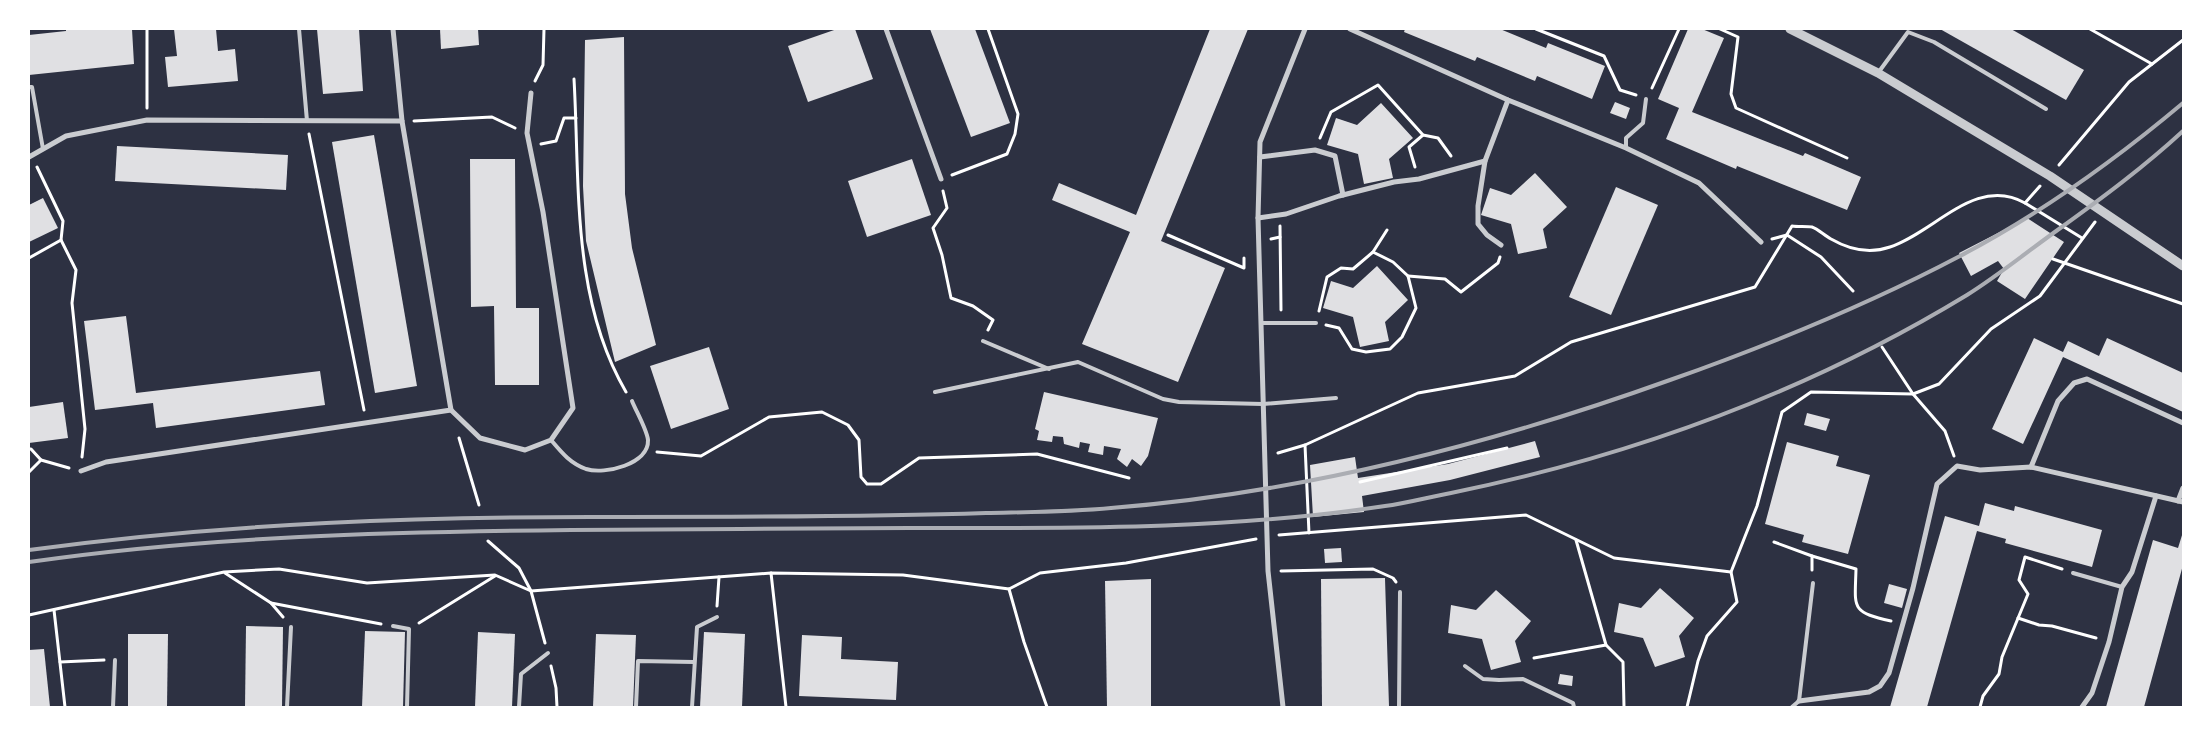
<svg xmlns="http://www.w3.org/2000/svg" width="2212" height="736" viewBox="0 0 2212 736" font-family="'Alegreya Sans',sans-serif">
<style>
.building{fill:#e0e0e3}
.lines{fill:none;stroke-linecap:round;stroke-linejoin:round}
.path{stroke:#fff;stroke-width:3}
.service{stroke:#caccd0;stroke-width:4}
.minor{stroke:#caccd0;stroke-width:5}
.tertiary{stroke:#caccd0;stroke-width:9}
.rail{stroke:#abadb3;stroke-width:4}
</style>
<rect width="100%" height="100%" fill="#2d3142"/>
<!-- building -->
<g class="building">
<polygon points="66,29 132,29 134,64 29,75 29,35 66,31"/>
<polygon points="174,29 216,29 218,51 235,49 238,81 168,87 165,57 177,56"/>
<polygon points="317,29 359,29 363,91 323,94"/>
<polygon points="440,29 478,29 479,45 441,49"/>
<polygon points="837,29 855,29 873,79 808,102 788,46"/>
<polygon points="930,29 975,29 1010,123 971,137"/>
<polygon points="1210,29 1248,29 1161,241 1225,268 1178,382 1082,344 1130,232 1052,200 1059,183 1136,215"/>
<polygon points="1405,29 1500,29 1546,48 1548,43 1605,66 1592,99 1537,76 1535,81 1477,57 1475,61 1404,32"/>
<polygon points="1688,29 1702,29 1724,38 1692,112 1803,156 1805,153 1861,177 1847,210 1737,166 1736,169 1666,139 1679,108 1658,99"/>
<polygon points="1940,29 2011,29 2084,70 2066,100"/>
<polygon points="624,37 625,194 632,248 656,345 615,362 586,241 583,186 585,40"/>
<polygon points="1615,102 1630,108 1626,119 1610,113"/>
<polygon points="1381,103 1413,138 1389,159 1393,178 1364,184 1358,154 1327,145 1336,118 1357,125"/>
<polygon points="374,135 417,386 375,393 332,142"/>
<polygon points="117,146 288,155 286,190 115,181"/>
<polygon points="470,159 515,159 516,308 539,308 539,385 495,385 494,306 471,307"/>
<polygon points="912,159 931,215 867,237 848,181"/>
<polygon points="1535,173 1567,207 1543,229 1547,248 1518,254 1511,224 1481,215 1490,188 1511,195"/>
<polygon points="1616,187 1658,205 1611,315 1569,297"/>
<polygon points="43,198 58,228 29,242 29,205"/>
<polygon points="2027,218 2064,242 2025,299 1997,281 2004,269 1998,261 1971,276 1959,253"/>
<polygon points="1377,266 1408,300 1385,322 1389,341 1360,347 1353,317 1323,308 1331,281 1353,288"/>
<polygon points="126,316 136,393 320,371 325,405 156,428 153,403 95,410 84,321"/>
<polygon points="2034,338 2063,352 2068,341 2099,356 2107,338 2183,373 2183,412 2063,357 2023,444 1992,429"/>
<polygon points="709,347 729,409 671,429 650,366"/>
<polygon points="1044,392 1158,418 1148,456 1141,466 1132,459 1127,467 1117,459 1121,449 1104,446 1103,455 1088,452 1090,444 1080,442 1079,448 1064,444 1063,437 1053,436 1052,442 1037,440 1039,431 1035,429"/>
<polygon points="63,402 68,438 29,443 29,407"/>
<polygon points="1807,413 1830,419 1826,431 1804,425"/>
<polygon points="1535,441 1540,457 1450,480 1362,496 1364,512 1313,517 1310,465 1355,457 1358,478 1448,464"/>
<polygon points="1787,442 1839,456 1836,466 1870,475 1848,554 1802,542 1804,535 1765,524"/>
<polygon points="1985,503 2014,511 2015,506 2102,530 2092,567 2005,543 2006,539 1977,531 1927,707 1890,707 1945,516 1979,526"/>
<polygon points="2183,532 2183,565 2144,707 2106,707 2153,540 2178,548"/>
<polygon points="1341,548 1342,562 1325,563 1324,549"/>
<polygon points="1385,578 1389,707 1322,707 1321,579"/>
<polygon points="1151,579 1151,707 1107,707 1105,581"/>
<polygon points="1889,584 1907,589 1902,608 1884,603"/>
<polygon points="1660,588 1694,618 1679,636 1685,657 1655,667 1643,638 1614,632 1619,603 1641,608"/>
<polygon points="1496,590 1531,621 1515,641 1521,662 1491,670 1482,639 1448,633 1451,605 1476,610"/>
<polygon points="246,626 283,627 282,707 245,707"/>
<polygon points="365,631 405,632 403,707 362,707"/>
<polygon points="478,632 515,634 512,707 475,707"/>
<polygon points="704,632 745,634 742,707 700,707"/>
<polygon points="128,634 168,634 167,707 128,707"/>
<polygon points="596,634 636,635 633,707 593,707"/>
<polygon points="802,635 842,637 841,659 898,662 896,700 799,696"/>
<polygon points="44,649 50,707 29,707 29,650"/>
<polygon points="1560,674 1573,676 1572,686 1558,684"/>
</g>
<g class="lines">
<!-- path -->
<g class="path">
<polyline points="147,29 147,108"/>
<polyline points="1536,29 1604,56 1620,90 1636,95"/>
<polyline points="1720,29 1738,37 1731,94 1736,108 1847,158"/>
<polyline points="2090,29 2152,64"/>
<path d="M 574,79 C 580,183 571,298 626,392"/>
<polyline points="535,81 543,65 544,29"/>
<polyline points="1652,88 1679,29"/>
<polyline points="414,121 492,117 515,128"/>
<polyline points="309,134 364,410"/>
<polyline points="1320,138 1331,112 1378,85 1423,135 1438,138 1451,156"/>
<polyline points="541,144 556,141 564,118 576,118"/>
<polyline points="2059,165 2129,82 2183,40"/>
<polyline points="37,167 63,221 61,240 76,270 72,303 85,429 82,457"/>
<polyline points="1415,167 1409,147 1423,135"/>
<polyline points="952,175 1007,154 1015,134 1018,114 988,29"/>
<polyline points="943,191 947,208 933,228 942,255 951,298 973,306 993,320 988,330"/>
<polyline points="2025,203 2082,238"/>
<polyline points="1280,226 1281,310"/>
<polyline points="1168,235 1244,268 1244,258"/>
<polyline points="1271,239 1280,237"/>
<polyline points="1772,239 1787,235 1821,257 1853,291"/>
<polyline points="29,258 61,240"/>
<polyline points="2053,259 2183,304"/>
<polyline points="1408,276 1445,279 1461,292 1498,263 1500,257"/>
<polyline points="1319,311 1327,277 1341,268 1353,269 1373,252"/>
<polyline points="1326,325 1339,328 1352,349 1366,352 1390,349 1402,337 1416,308 1408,276 1393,262 1373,252 1387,230"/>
<polyline points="1882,347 1913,394 1945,431 1954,456"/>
<polyline points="459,438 479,505"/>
<polyline points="1305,445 1309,533"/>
<polyline points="29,449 31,449 41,460"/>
<polyline points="657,452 701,456 769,417 822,412 848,425 859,440 861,477 867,484 881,484 919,458 1037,454 1129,478"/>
<path d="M 1278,453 L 1305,445 L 1418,393 L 1515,376 L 1571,342 L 1755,287 L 1792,226 C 1798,227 1806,226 1812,227 C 1818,229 1825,236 1831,239 C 1850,250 1870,254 1890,247 C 1935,232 1976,175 2025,203 L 2040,186"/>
<polyline points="29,472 41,460 69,468"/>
<polyline points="1360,482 1507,448"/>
<polyline points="1279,535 1526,515 1614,558 1731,572 1757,506 1782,412 1811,392 1913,394 1939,384 1991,329 2040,296 2095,222"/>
<polyline points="1576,540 1606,645 1623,662 1624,707"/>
<polyline points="488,541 519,568 531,591 545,643"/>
<polyline points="1774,542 1812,556 1812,570"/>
<path d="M 1812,556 L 1856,569 C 1855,608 1850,612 1891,621"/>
<polyline points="1281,571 1373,569 1393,578 1396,582"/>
<polyline points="225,573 271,603 283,617"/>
<polyline points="771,573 786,707"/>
<polyline points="1009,589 1024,642 1047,707"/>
<polyline points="271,603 381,624"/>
<polyline points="717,606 719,577"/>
<polyline points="54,610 65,707"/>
<polyline points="29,615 224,572 279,569 367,583 495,575 531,591 771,573 903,575 1009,589 1040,573 1126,563 1256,539"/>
<polyline points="2018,618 2039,625 2052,626 2096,638"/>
<polyline points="419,623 495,576"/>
<polyline points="1534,658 1606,645"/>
<polyline points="60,662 104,660"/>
<polyline points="551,666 556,688 557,707"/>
<polyline points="1687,707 1698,661 1707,636 1737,602 1731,572"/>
<polyline points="1980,707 1983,696 1999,674 2002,657 2028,594 2019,580 2025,557 2062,569"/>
</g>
<!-- service -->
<g class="service">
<polyline points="299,29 307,121"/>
<polyline points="1878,73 1908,32 1934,42 2046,109"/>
<polyline points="29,87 32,87 43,149"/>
<polyline points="1626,148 1626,138 1643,123 1646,99"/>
<polyline points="1261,323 1316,323"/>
<polyline points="983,341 1049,369"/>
<polyline points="935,392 1078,362 1163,399 1179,402 1263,404 1336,398"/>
<path d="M 551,440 C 562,453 570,463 586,469 C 605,475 649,464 648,440 C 647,430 636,411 632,401"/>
<polyline points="2073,573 2122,587"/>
<polyline points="393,626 409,629 407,707"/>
<polyline points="1465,666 1483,679 1499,680 1523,679 1573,703 1574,707"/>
<polyline points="113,707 115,660"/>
<polyline points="287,707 291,627"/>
<polyline points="519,707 521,674 548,653"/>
<polyline points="636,707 638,661 694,662"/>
<polyline points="692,707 697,627 717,617"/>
<polyline points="1399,707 1400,592"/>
<polyline points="1792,707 1799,701 1813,583"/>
</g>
<!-- minor -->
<g class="minor">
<polyline points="886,29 941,179"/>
<polyline points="1350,29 1508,100 1626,148 1699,183 1761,242"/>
<polyline points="29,157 66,136 147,120 402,121"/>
<polyline points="1260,157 1315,150 1335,156 1343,195"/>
<polyline points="1258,218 1286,214 1339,196 1394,182 1419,179 1485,161"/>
<polyline points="1501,245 1487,235 1478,224 1478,206 1485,161 1508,100"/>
<polyline points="451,410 480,438 525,450 551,440 573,408 543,212 527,133 531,93"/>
<polyline points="2031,467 2058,401 2074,383 2087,379 2183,423"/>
<polyline points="81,471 106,462 451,410 402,121 393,29"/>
<polyline points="2178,501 2183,488"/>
<polyline points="1799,701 1869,692 1880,686 1889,673 1913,588 1937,484 1957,466 1980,470 2031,467 2183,502"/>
<polyline points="1283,707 1268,571 1267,536 1258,218 1260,142 1305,29"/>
<polyline points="2082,707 2092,693 2109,642 2122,587 2132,572 2156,496"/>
</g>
<!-- tertiary -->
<polyline class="tertiary" points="1790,29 1878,73 2050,176 2183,266"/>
<!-- rail -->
<g class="rail">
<path d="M 29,550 C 226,523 426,516 625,517 C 746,517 866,517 986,513 C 1028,512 1069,512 1111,508 C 1302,493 1489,445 1670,380 C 1769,345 1867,305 1960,256 C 2040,214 2114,161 2183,103"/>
<path d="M 29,562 C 209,536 389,532 571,530 C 684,529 797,529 910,528 C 1069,528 1228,530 1385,506 C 1407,503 1429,497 1451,493 C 1632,456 1809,391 1967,295 C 1999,275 2028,251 2059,229 C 2102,198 2144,167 2183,131"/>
</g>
</g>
<!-- border -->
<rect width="2212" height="736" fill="none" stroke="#ffffff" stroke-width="60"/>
</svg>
